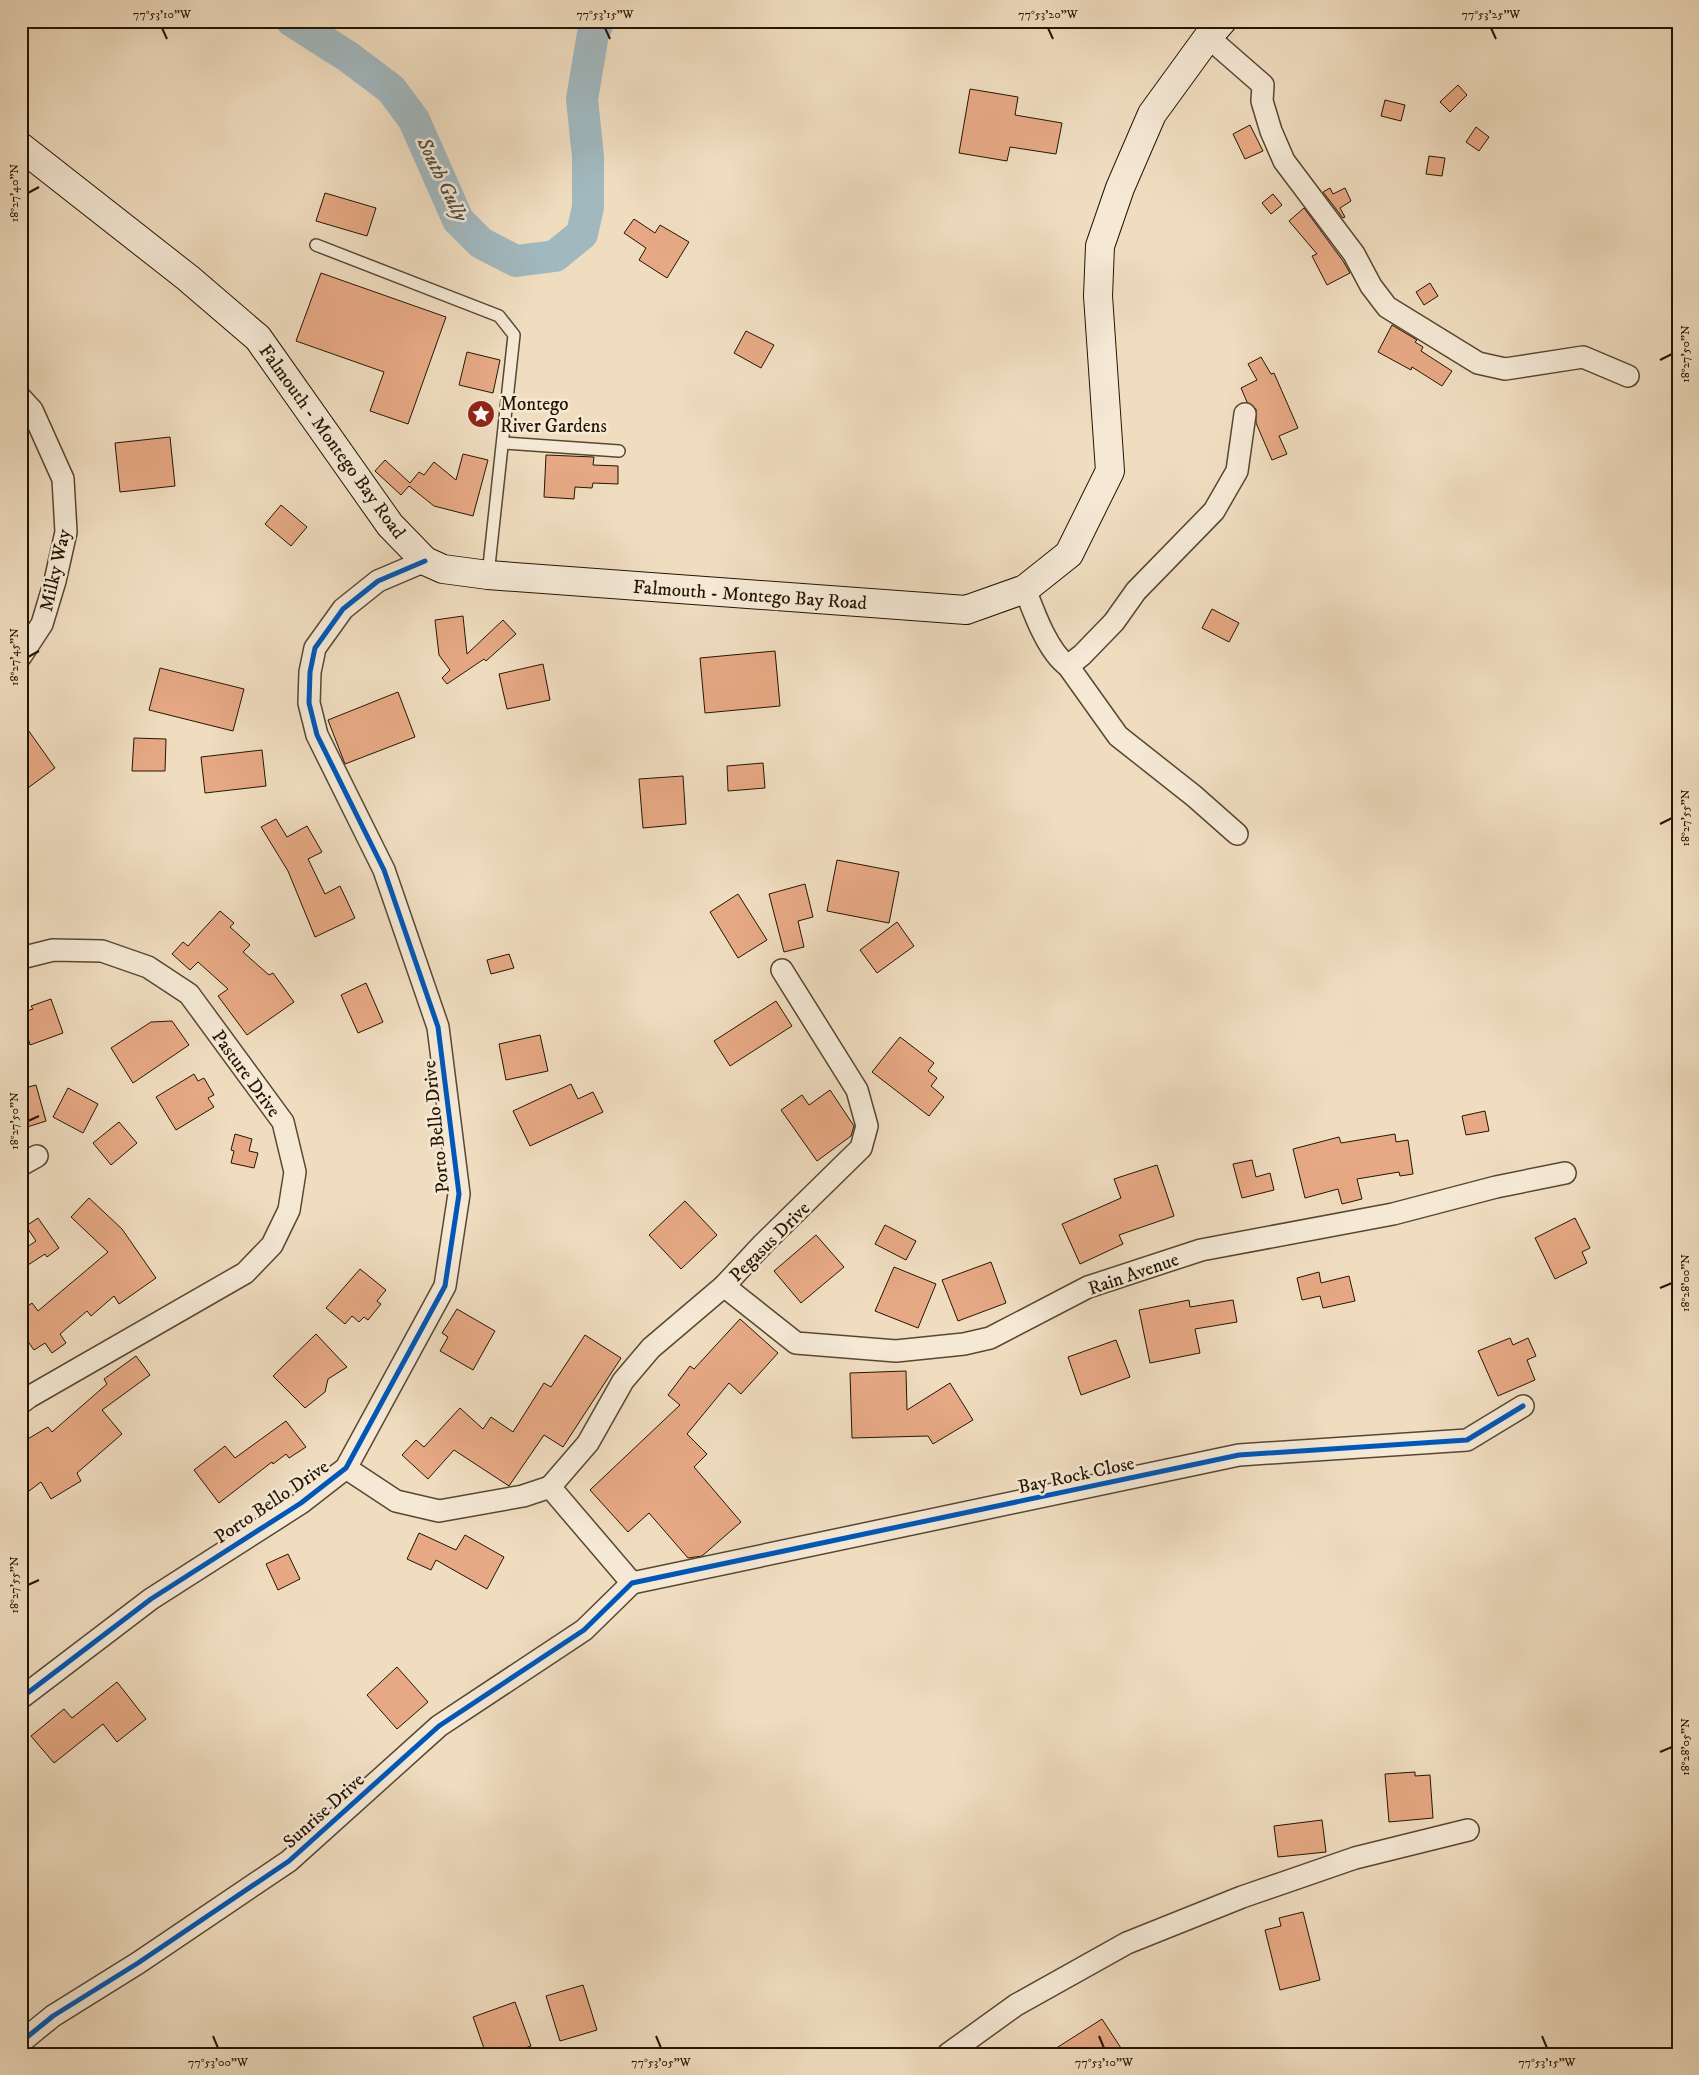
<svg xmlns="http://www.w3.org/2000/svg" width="1699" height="2075" viewBox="0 0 1699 2075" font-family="'IM FELL DW Pica',serif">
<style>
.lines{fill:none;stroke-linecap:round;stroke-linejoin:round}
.river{stroke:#a1b8bf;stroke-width:32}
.building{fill:#e7a985;stroke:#251501}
.lane-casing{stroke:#584731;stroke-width:14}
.street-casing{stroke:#584731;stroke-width:24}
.secondary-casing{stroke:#251501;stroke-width:30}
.lane{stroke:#f5e9d6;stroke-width:11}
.street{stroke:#f5e9d6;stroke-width:21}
.secondary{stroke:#f5e9d6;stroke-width:28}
.cycleway-casing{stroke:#f5e9d6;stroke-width:8}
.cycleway{stroke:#0057b8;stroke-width:5}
.ticks{fill:none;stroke:#251501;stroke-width:2}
.labels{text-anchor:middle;stroke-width:5;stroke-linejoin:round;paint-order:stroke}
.poi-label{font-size:19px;fill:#251501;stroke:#f5e9d6;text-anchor:start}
.street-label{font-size:19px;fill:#251501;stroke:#f5e9d6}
.water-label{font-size:20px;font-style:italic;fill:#504e44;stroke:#f5e9d6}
.neatline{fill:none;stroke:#251501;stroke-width:2}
.ticks-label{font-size:12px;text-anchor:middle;fill:#251501}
</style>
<rect width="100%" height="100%" fill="#f0ddc0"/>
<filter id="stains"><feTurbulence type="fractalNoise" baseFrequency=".004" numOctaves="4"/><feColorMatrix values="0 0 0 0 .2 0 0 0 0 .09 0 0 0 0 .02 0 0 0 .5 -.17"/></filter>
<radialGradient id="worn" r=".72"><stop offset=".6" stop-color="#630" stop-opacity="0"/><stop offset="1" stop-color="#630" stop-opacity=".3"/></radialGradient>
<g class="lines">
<!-- river -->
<polyline class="river" points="292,21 347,56 391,89 414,120 458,220 481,243 516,261 555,256 582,234 588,207 588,157 582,99 593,34 599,21"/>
</g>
<!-- building -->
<g class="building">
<polygon points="1458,85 1467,95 1450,112 1440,102"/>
<polygon points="970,89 1018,97 1015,115 1062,123 1056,154 1010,147 1007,161 959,153"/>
<polygon points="1385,100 1405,105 1401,121 1381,116"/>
<polygon points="1250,125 1263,151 1245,159 1233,134"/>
<polygon points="1476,127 1489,137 1479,151 1466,142"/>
<polygon points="1429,156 1445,158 1442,176 1426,174"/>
<polygon points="1330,188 1333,194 1345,188 1351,201 1340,208 1345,217 1343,218 1323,192"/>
<polygon points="325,193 376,208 367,236 316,221"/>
<polygon points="1273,194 1282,205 1271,214 1262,203"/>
<polygon points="1304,208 1343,261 1350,273 1327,285 1312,256 1317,254 1289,221"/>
<polygon points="634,219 655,233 660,225 689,242 667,278 639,260 646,248 624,233"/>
<polygon points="321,273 446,317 408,424 370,411 384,372 296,341"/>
<polygon points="1430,283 1438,296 1424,305 1416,292"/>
<polygon points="1392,325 1417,340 1415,342 1423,347 1421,351 1452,371 1442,386 1412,367 1411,370 1378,352"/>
<polygon points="746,331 774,345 761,368 734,353"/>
<polygon points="467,352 500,360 493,393 459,385"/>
<polygon points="1261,357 1271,374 1274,373 1298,428 1279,436 1287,454 1272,460 1256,423 1256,409 1247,402 1241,388 1257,380 1248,364"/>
<polygon points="170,437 175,486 120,492 115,443"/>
<polygon points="463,454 488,460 473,516 434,506 409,486 401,495 375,471 385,460 410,483 419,472 424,475 434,462 456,480"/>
<polygon points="546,455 594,457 593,465 618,466 618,484 593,483 592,488 575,487 574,499 544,497"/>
<polygon points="281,505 307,527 291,546 265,524"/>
<polygon points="1212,609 1239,623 1229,642 1202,628"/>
<polygon points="463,616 467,654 503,620 516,634 486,661 484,659 447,684 442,678 450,670 439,655 435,620"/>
<polygon points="775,651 780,706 705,713 700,658"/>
<polygon points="543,664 550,700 507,709 499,674"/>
<polygon points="160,668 244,689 233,731 149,710"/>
<polygon points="398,692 415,737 345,764 328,720"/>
<polygon points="21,720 55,768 21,793"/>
<polygon points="134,738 166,739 165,771 132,771"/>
<polygon points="262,750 266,786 205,793 201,757"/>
<polygon points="763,763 765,788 728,791 727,766"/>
<polygon points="683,776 686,824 643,828 639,779"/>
<polygon points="276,819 287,837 307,826 322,852 308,859 325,894 340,886 355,918 315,937 288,871 261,827"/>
<polygon points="837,860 899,872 889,923 827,911"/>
<polygon points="805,884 813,917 798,921 804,947 784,952 769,894"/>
<polygon points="738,894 767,940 738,958 710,912"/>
<polygon points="220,911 234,923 230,927 250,945 243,952 269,975 273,973 294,1002 247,1035 218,996 228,989 198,962 190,970 172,954 183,942 188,946"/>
<polygon points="897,922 914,946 877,973 860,950"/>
<polygon points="509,954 514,968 491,974 487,960"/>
<polygon points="366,983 383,1022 358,1033 341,995"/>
<polygon points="51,999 63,1033 30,1045 21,1013 33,1009 31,1006"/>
<polygon points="776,1001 792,1026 730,1066 714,1041"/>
<polygon points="172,1021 189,1045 133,1083 111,1048 151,1022"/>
<polygon points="540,1035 548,1071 506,1080 499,1044"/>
<polygon points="900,1037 934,1063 928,1071 937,1078 931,1086 944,1097 929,1116 872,1072"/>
<polygon points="194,1074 198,1081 204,1078 214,1095 208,1098 214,1107 176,1130 156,1097"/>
<polygon points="571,1084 578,1099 593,1092 603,1112 530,1146 513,1111"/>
<polygon points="36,1085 46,1121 21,1129 21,1089"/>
<polygon points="68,1088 98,1104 83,1133 53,1117"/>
<polygon points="830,1090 854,1126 851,1136 817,1161 781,1110 802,1095 809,1105"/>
<polygon points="1485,1111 1489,1131 1466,1135 1462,1116"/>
<polygon points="119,1122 137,1143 111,1165 93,1143"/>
<polygon points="235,1134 252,1139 249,1151 258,1153 254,1168 231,1163 234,1151 231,1150"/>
<polygon points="1395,1134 1396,1142 1408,1140 1413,1174 1400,1176 1399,1172 1357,1179 1362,1199 1342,1204 1338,1189 1305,1198 1293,1149 1339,1137 1341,1143"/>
<polygon points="1252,1160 1256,1177 1270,1173 1274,1190 1242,1198 1233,1164"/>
<polygon points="1157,1165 1174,1216 1119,1235 1123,1244 1080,1264 1062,1224 1121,1198 1114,1179"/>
<polygon points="89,1198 122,1229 156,1278 119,1304 114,1296 91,1316 87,1311 60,1334 66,1343 52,1353 45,1343 34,1350 21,1332 21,1311 32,1303 38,1311 108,1252 71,1217"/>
<polygon points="685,1201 717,1235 681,1269 649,1235"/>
<polygon points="38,1218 59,1248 47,1257 45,1254 28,1265 21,1256 21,1251 36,1241 26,1226"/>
<polygon points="1575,1218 1590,1248 1582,1252 1587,1263 1555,1279 1535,1238"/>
<polygon points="885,1225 916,1241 906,1260 875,1244"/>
<polygon points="816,1235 844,1267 801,1303 774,1271"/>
<polygon points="991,1262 1006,1303 958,1321 942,1280"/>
<polygon points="894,1267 936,1284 918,1328 875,1311"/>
<polygon points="360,1269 386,1290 377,1301 381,1304 368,1320 364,1317 359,1322 352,1316 345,1324 326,1308"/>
<polygon points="1319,1272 1321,1283 1349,1276 1355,1301 1323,1308 1320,1296 1302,1300 1297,1278"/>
<polygon points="1189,1300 1190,1307 1233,1300 1237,1322 1195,1329 1200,1353 1150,1363 1139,1310"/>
<polygon points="457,1309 495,1331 473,1370 440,1351 448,1337 442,1333"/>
<polygon points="740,1319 778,1353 741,1394 729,1383 687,1434 707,1454 694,1467 741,1522 702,1556 688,1558 649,1513 628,1532 590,1490 680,1405 668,1395 690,1366 694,1369"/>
<polygon points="316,1334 347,1367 328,1379 325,1392 305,1408 273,1376"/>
<polygon points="585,1335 621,1358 563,1447 544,1435 509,1486 454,1450 428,1479 402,1455 416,1440 424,1447 460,1408 483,1429 491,1417 513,1432 544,1383 551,1387"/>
<polygon points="1510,1338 1513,1345 1528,1338 1536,1356 1527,1360 1535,1380 1498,1396 1478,1351"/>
<polygon points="1116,1340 1130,1377 1081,1395 1068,1357"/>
<polygon points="136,1356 150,1375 102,1410 122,1434 77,1473 81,1481 51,1499 41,1482 21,1497 21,1443 48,1427 52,1432 107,1384 104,1379"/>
<polygon points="906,1371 907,1410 950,1383 973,1420 933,1444 928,1436 852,1438 850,1373"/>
<polygon points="286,1421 306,1447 289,1458 286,1454 273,1464 272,1462 219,1503 194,1470 225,1446 235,1458"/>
<polygon points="419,1533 456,1550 465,1535 504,1557 487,1589 436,1560 431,1570 407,1559"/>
<polygon points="288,1554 300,1579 278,1590 266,1564"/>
<polygon points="397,1667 428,1702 397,1729 367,1695"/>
<polygon points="117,1682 146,1719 117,1742 103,1724 54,1763 31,1736 64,1709 72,1718"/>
<polygon points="1415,1772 1415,1776 1430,1775 1433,1818 1389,1822 1385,1774"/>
<polygon points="1322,1820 1326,1852 1278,1857 1274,1826"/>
<polygon points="1303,1912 1320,1980 1280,1990 1265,1930 1281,1926 1279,1918"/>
<polygon points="583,1985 597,2030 560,2041 546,1996"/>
<polygon points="515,2002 531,2046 508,2054 486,2054 473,2017"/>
<polygon points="1102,2019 1121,2048 1112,2054 1047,2054"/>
</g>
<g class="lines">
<!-- lane casing -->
<g class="lane-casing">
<g id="lane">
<polyline points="316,245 499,316 514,335 488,575"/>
<polyline points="503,443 619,451"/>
</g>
</g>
<!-- street casing -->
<g class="street-casing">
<g id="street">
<polyline points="1208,37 1263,85 1262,101 1271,131 1284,161 1354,254 1371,286 1387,307 1478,363 1505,369 1583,357 1628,376"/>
<polyline points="21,398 32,410 63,479 66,532 55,581 42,624 21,656"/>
<path d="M 1025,589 C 1034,613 1048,652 1068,666 L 1082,655 L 1114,622 L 1136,591 L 1214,511 L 1237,471 L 1245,414"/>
<polyline points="1068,666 1118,736 1194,796 1237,834"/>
<polyline points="21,958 53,950 102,951 148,967 189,994 283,1122 295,1172 289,1210 272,1245 245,1273 29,1397 21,1403"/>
<polyline points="21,1165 37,1156"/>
<polyline points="724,1286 796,1343 896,1351 964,1344 990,1338 1088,1287 1201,1250 1393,1214 1496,1187 1565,1173"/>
<polyline points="346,1468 396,1501 439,1511 523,1496 550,1487"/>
<polyline points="550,1487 588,1443 623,1381 651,1348 724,1286 763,1244 861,1148 867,1126 857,1090 782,970"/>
<polyline points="550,1487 632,1583"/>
<polyline points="632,1583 1239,1455 1467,1440 1523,1406"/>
<polyline points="21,1698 151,1599 301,1503 346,1468 445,1286 459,1194 438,1027 384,870 317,735 309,703 310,672 315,648 343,609 378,581 425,561"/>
<polyline points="21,2042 53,2016 138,1963 289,1861 439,1726 584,1630 632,1583"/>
<polyline points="948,2054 1016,2005 1127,1943 1242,1897 1355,1858 1468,1830"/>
</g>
</g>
<!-- secondary casing -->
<g class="secondary-casing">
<polyline id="secondary" points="21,147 188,278 258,338 390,525 425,561 443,569 488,575 966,610 1025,589 1069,554 1110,471 1098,296 1100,246 1120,188 1152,114 1208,37 1222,21"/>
</g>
<!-- lane -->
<use href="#lane" class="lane"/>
<!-- street -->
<use href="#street" class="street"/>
<!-- secondary -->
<use href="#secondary" class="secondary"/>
<!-- cycleway casing -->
<g class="cycleway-casing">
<g id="cycleway">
<polyline points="21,1698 151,1599 301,1503 346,1468 445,1286 459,1194 438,1027 384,870 317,735 309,703 310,672 315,648 343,609 378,581 425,561"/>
<polyline points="21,2042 53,2016 138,1963 289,1861 439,1726 584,1630 632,1583 1239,1455 1467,1440 1523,1406"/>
</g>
</g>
<!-- cycleway -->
<use href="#cycleway" class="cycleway"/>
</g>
<!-- ticks -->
<path class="ticks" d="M 162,28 L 167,39M 605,28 L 610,39M 1048,28 L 1053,39M 1491,28 L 1496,39M 28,193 L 39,187M 1660,360 L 1672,354M 28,657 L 39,651M 1660,824 L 1672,818M 28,1121 L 39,1116M 1660,1288 L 1672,1283M 28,1585 L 39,1580M 1660,1752 L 1672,1747M 213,2036 L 218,2048M 656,2036 L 661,2048M 1099,2036 L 1104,2048M 1542,2036 L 1547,2048"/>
<!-- icons -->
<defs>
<g id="sight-disc" transform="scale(1.4375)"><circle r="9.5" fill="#8f2418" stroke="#f5e9d6"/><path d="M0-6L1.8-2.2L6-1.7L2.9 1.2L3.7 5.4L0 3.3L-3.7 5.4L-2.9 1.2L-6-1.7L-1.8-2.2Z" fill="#fff"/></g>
</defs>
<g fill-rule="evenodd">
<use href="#sight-disc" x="481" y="414"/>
</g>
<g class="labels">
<!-- poi labels -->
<g class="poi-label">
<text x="500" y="410">Montego<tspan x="500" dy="22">River Gardens</tspan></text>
</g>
<!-- street labels -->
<g class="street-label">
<text transform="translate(333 441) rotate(54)" y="7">Falmouth - Montego Bay Road</text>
<text transform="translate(54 570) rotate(-77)" y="7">Milky Way</text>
<text transform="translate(750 594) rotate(4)" y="7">Falmouth - Montego Bay Road</text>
<text transform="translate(247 1073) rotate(54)" y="7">Pasture Drive</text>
<text transform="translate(435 1127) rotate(-96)" y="7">Porto Bello Drive</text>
<text transform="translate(769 1241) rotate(-45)" y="7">Pegasus Drive</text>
<text transform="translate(1133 1273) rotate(-19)" y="7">Rain Avenue</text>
<text transform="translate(1076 1474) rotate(-12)" y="7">Bay Rock Close</text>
<text transform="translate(271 1501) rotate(-34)" y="7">Porto Bello Drive</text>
<text transform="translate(323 1810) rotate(-42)" y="7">Sunrise Drive</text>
</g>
<!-- water labels -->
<g class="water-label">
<text transform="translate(443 179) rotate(64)" y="7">South Gully</text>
</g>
</g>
<!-- margin -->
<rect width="1699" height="2075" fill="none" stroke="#f0ddc0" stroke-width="55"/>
<rect x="28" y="28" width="1644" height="2020" class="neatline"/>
<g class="ticks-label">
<text x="162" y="18">77°53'10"W</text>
<text x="605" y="18">77°53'15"W</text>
<text x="1048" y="18">77°53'20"W</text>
<text x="1491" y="18">77°53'25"W</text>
<text transform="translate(14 193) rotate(-90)" y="4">18°27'40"N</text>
<text transform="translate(1685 354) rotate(-90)" y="4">18°27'50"N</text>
<text transform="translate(14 657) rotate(-90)" y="4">18°27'45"N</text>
<text transform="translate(1685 818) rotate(-90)" y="4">18°27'55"N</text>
<text transform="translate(14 1121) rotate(-90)" y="4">18°27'50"N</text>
<text transform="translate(1685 1283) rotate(-90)" y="4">18°28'00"N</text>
<text transform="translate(14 1585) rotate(-90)" y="4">18°27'55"N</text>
<text transform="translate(1685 1747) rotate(-90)" y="4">18°28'05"N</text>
<text x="218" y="2066">77°53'00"W</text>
<text x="661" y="2066">77°53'05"W</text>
<text x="1104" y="2066">77°53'10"W</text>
<text x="1547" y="2066">77°53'15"W</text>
</g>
<rect width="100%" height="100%" filter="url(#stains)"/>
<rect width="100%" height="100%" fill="url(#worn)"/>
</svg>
